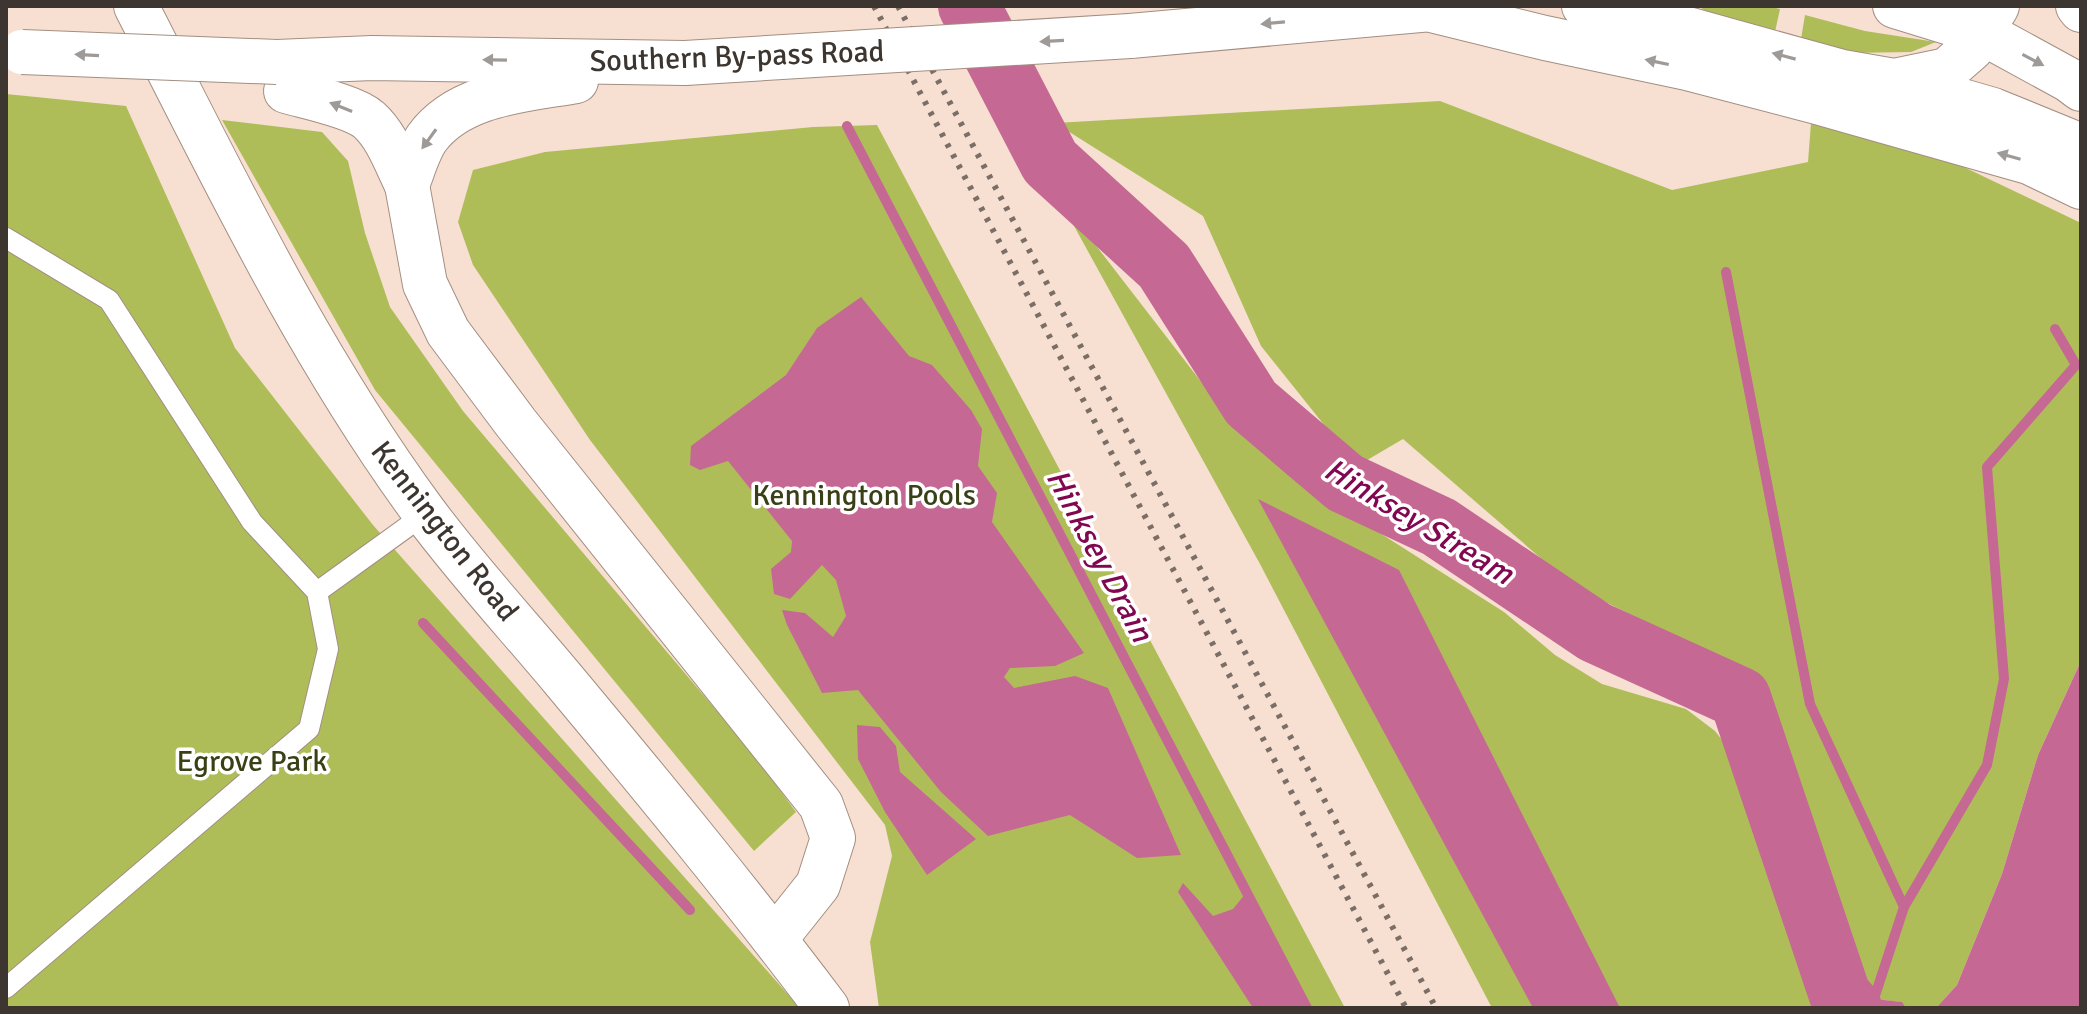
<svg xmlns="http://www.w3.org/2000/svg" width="2087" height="1014" viewBox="0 0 2087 1014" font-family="Signika,sans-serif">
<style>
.green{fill:#afbd59}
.water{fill:#c66894}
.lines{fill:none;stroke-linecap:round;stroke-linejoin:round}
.stream{stroke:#c66894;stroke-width:10}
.river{stroke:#c66894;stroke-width:62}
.service-casing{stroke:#a38e81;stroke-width:22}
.tertiary-casing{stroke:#a38e81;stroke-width:46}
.trunk-casing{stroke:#a38e81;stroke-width:46}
.service{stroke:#fff;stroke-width:20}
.tertiary{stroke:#fff;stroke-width:44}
.trunk{stroke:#fff;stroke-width:44}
.rail{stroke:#7b6e66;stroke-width:6;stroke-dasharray:4 8;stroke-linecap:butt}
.trunk-bridge-casing{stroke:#a38e81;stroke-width:46;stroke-linecap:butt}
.trunk-bridge{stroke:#fff;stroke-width:44}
.oneway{fill:#9e9a97}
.labels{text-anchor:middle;stroke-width:7;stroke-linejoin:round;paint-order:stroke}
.street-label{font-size:30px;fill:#3d352f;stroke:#fff}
.park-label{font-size:30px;fill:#3a4015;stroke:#fff}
.water-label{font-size:32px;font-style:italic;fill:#800750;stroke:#fff}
</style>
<rect width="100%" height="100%" fill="#f7e0d2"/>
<!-- green -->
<g class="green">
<polygon points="1699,6 1768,6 1780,9 1775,32 1706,12"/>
<polygon points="1805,15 1865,31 1936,42 1911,52 1849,53 1801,39"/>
<polygon points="6,94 126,106 235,348 373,525 800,1008 6,1008"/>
<polygon points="1440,101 1672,190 1808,162 1811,123 1949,160 2081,223 2081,661 2038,755 2002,874 1957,985 1936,1008 1906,1008 1901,1002 1855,997 1765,681 1573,586 1403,439 1357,466 1261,346 1203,216 1055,123"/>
<polygon points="222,120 322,132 348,161 365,233 390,307 463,411 755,756 796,812 754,851 375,390"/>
<polygon points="877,125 1345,1008 879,1008 870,942 892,856 885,825 590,440 473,265 458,222 473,170 545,152 813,127"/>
<polygon points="1057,195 1226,414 1350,514 1504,612 1555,655 1602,684 1686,709 1715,731 1750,775 1770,822 1834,1008 1492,1008 1260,564"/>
</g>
<!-- water -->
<g class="water">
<polygon points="861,297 909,356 932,365 971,410 982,429 978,466 997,493 992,522 1084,653 1055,666 1010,668 1004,677 1014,688 1075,676 1108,688 1181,855 1137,858 1070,815 988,836 941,792 858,690 822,693 787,625 782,610 805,613 833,637 846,616 836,580 822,565 790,599 774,594 771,569 791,552 792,541 728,461 700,470 690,465 691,446 786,375 817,328"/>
<polygon points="1258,499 1399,570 1620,1008 1533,1008"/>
<polygon points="2081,661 2081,1008 1936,1008 1957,985 2002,874 2038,755"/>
<polygon points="857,725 880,727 896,746 900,772 976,839 927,875 885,812 858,759"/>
<polygon points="1183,883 1213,916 1233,909 1246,893 1307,1008 1253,1008 1178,892"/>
<polygon points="1830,994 1902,1002 1906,1008 1834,1008"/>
</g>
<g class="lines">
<!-- stream -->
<g class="stream">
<polyline points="847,126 1307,1008"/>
<polyline points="1726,272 1810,704 1904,907 1871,1008"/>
<polyline points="423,623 690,910"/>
<polyline points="1904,907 1987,765 2004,679 1987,467 2076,365 2055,329"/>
</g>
<!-- river -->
<polyline class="river" points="969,6 1050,162 1164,266 1251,403 1345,483 1439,527 1595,632 1740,698 1840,995 1851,1008"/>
<!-- service casing -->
<g class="service-casing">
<g id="service">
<polyline points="6,238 109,300 252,522 317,592 328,649 309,729 6,988"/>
<polyline points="317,592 425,514"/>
</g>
</g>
<!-- tertiary casing -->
<g class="tertiary-casing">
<g id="tertiary">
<path d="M 136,6 C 224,178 309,356 424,512 C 467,570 516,623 562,678 C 652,786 742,895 827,1008"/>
<polyline points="407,185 425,284 448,332 516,423 821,805 833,838 818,885 775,939"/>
</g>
</g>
<!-- trunk casing -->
<g class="trunk-casing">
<g id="trunk">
<polyline points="1584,6 1680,27"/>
<polyline points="1653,6 1661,15 1680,27 1842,72 1894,81 1947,70 1971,49 1997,6"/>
<polyline points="1895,6 1983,33 2069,80 2081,89"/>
<polyline points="2078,6 2081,10"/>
<polyline points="1435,11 1545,38 1687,68 1817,102 2029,162 2081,187"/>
<polyline points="1130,36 1465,6"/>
<polyline points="277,62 372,58 685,63"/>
<polyline points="1900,83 1993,110 2074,143 2081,148"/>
<path d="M 286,91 C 307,97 353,106 369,120 C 387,136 396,163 407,185"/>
<path d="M 407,185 C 413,170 418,151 427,138 C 460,93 526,90 576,81"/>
</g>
</g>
<!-- service -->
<use href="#service" class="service"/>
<!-- tertiary -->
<use href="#tertiary" class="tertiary"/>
<!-- trunk -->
<use href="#trunk" class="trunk"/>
<!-- rail -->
<g class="rail">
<polyline points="874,6 1406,1008"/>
<polyline points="898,6 1436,1008"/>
</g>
<!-- trunk-bridge casing -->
<g class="trunk-bridge-casing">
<g id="trunk-bridge">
<polyline points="22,52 277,62"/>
<polyline points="685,63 1130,36"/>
</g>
</g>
<!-- trunk-bridge -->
<use href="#trunk-bridge" class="trunk-bridge"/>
</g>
<!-- one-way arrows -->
<defs><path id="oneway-solid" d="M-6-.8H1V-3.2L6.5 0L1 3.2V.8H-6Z" transform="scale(2)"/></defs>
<g class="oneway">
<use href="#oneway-solid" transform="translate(1273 23) rotate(175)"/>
<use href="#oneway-solid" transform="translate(1052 41) rotate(177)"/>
<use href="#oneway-solid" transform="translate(87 55) rotate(-177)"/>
<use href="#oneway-solid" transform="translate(1784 56) rotate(-165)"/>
<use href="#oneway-solid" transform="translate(495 60) rotate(-179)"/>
<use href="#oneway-solid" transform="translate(2033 60) rotate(28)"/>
<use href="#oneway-solid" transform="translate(1657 62) rotate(-168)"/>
<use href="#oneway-solid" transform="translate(341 107) rotate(-158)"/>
<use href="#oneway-solid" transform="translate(429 139) rotate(126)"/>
<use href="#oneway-solid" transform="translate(2009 156) rotate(-164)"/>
</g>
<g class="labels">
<!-- street labels -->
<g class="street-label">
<text transform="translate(737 56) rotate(-2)" y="10">Southern By-pass Road</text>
<text transform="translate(445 531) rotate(52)" y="10">Kennington Road</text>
</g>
<!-- park labels -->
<g class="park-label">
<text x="864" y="505">Kennington Pools</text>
<text x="252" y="771">Egrove Park</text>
</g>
<!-- water labels -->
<g class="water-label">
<text transform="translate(1419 521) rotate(31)" y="11">Hinksey Stream</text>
<text transform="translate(1100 555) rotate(62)" y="11">Hinksey Drain</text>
</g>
</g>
<!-- border -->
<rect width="2087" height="1014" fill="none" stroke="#3d352f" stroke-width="16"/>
</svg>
